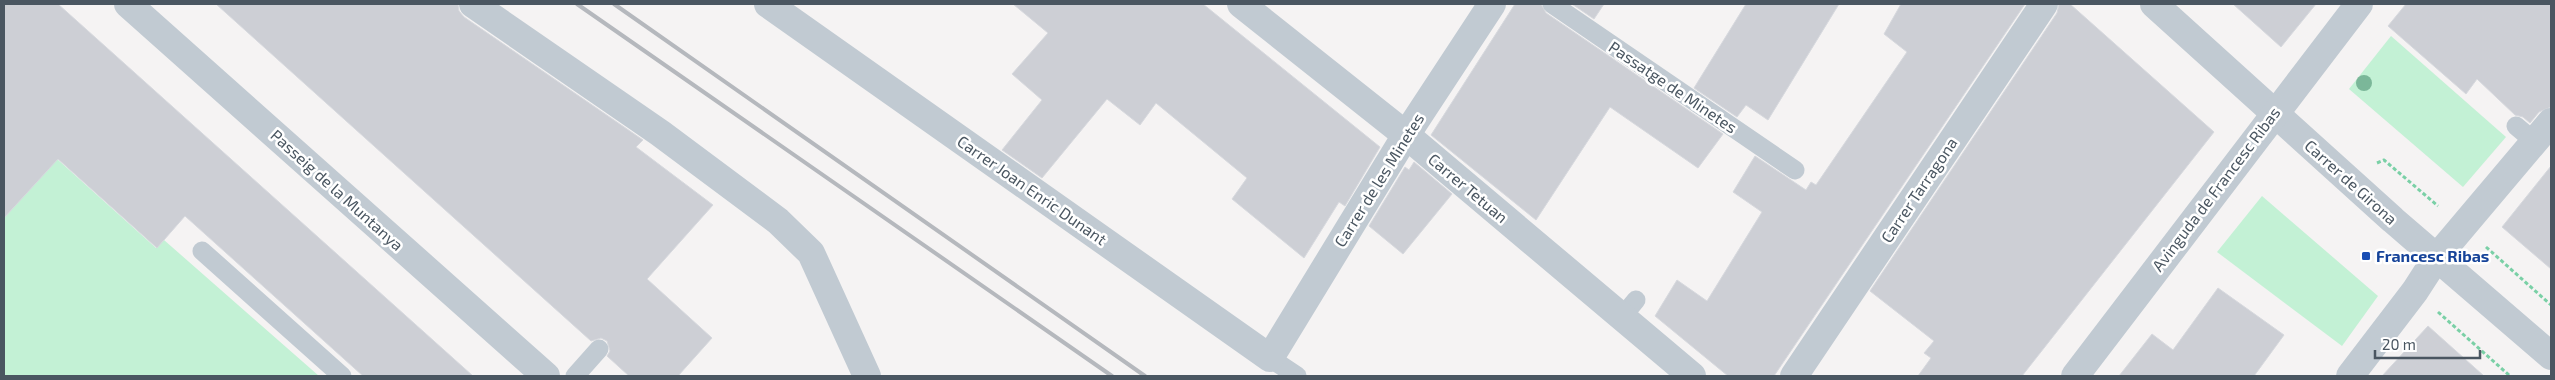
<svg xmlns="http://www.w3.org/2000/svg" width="2555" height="380" viewBox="0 0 2555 380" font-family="'Exo 2',sans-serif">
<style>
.green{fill:#c3f1d5}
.building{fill:#cdcfd5;stroke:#d7d9de}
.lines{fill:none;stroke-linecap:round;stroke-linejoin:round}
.path{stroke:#7ad0a6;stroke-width:3;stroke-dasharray:4 2.5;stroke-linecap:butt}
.service{stroke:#c1cad2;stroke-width:19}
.pedestrian{stroke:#c1cad2;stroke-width:28}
.minor{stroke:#c1cad2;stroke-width:28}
.tertiary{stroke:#c1cad2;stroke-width:28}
.rail{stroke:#b5b8bd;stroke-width:4}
.tree{fill:#7bb799}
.transit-dot{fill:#1a4fb4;stroke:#fff;stroke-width:2}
.labels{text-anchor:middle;stroke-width:5;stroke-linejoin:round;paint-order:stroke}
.street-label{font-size:16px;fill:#4a5661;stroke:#fff}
.transit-label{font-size:16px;font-weight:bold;fill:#164399;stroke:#fff;text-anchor:start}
</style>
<rect width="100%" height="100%" fill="#f5f3f3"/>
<!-- green -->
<g class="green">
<polygon points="2391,36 2506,137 2463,187 2349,89"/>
<polygon points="57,159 156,248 164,240 319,376 4,376 4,218"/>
<polygon points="2262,196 2378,296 2342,346 2217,252"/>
</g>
<!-- building -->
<g class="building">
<polygon points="4,4 58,4 473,376 363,376 185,216 157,248 58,159 4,218"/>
<polygon points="216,4 458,4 459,11 464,17 643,140 636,147 713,205 647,279 712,338 678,376 629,376 607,356 610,351 607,341 601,338 591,341"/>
<polygon points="1013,4 1203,4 1380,147 1345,206 1339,202 1304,258 1232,199 1247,178 1156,103 1140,125 1107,99 1042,178 1002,150 1042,100 1012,74 1048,33"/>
<polygon points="1515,4 1541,4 1546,13 1723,134 1698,168 1610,107 1536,220 1431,135"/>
<polygon points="1572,4 1604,4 1594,19"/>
<polygon points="1746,4 1839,4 1768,120 1746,105 1737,117 1694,88"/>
<polygon points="1901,4 2025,4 1774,376 1728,376 1655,316 1677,280 1707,301 1762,212 1733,192 1755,156 1806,190 1811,182 1816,185 1907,52 1884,34"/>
<polygon points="2059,4 2070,4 2214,132 2022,376 1918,376 1931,358 1924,353 1934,341 1870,291 2057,13"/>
<polygon points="2233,4 2316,4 2281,47"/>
<polygon points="2406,4 2551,4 2551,107 2539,112 2530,123 2523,117 2515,115 2477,79 2466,94 2388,26"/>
<polygon points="1414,162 1452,194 1403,254 1369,226 1405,167 1409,170"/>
<polygon points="2551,166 2551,269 2502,227"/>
<polygon points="2218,288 2284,335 2254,376 2119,376 2152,334 2173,350"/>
<polygon points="2428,326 2484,376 2382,376"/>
</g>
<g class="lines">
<!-- path -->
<g class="path">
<polyline points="2377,163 2384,160 2438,206"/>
<polyline points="2486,247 2551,305"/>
<polyline points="2438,312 2510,376"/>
</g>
<!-- service -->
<g class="service">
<polyline points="1552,4 1795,170"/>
<polyline points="2516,126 2535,142"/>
<polyline points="202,251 342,376"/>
<polyline points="1622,317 1636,300"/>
<polyline points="1270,358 1297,376"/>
<polyline points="575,376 599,349"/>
</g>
<!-- pedestrian -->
<polyline class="pedestrian" points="473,4 660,133 778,221 811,253 867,376"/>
<!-- minor -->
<g class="minor">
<polyline points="128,4 546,376"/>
<polyline points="768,4 1270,358 1406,135 1492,4"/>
<polyline points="1241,4 1406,135 1692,376"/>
<polyline points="1794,376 2044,4"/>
<polyline points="2350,376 2415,291 2437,257 2551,122"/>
</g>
<!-- tertiary -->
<g class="tertiary">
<polyline points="2154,4 2393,220 2551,356"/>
<polyline points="2075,376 2359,4"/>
</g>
<!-- rail -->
<g class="rail">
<polyline points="577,4 1112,376"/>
<polyline points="614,4 1145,376"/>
</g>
</g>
<!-- trees -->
<circle class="tree" cx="2364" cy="83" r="8"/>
<!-- markers -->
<rect class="transit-dot" x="2361" y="251" width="10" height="10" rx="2.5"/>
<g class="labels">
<!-- street labels -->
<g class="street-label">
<text transform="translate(1673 87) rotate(34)" y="6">Passatge de Minetes</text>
<text transform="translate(1379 180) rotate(-58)" y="6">Carrer de les Minetes</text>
<text transform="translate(2351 182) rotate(42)" y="6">Carrer de Girona</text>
<text transform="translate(1468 188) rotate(40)" y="6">Carrer Tetuan</text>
<text transform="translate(2216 189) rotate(-53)" y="6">Avinguda de Francesc Ribas</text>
<text transform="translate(337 190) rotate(42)" y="6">Passeig de la Muntanya</text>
<text transform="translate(1032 190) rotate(35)" y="6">Carrer Joan Enric Dunant</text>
<text transform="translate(1919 190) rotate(-56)" y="6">Carrer Tarragona</text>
</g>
<!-- transit labels -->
<g class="transit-label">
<text x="2376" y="262">Francesc Ribas</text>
</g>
</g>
<!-- border -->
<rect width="2555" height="380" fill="none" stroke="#4a5661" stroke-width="10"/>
<!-- scale -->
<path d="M2375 350v8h105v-8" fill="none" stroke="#4a5661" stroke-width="2.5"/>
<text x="2382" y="350" font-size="15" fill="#4a5661" stroke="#ffffff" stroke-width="4" paint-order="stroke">20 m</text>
</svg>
